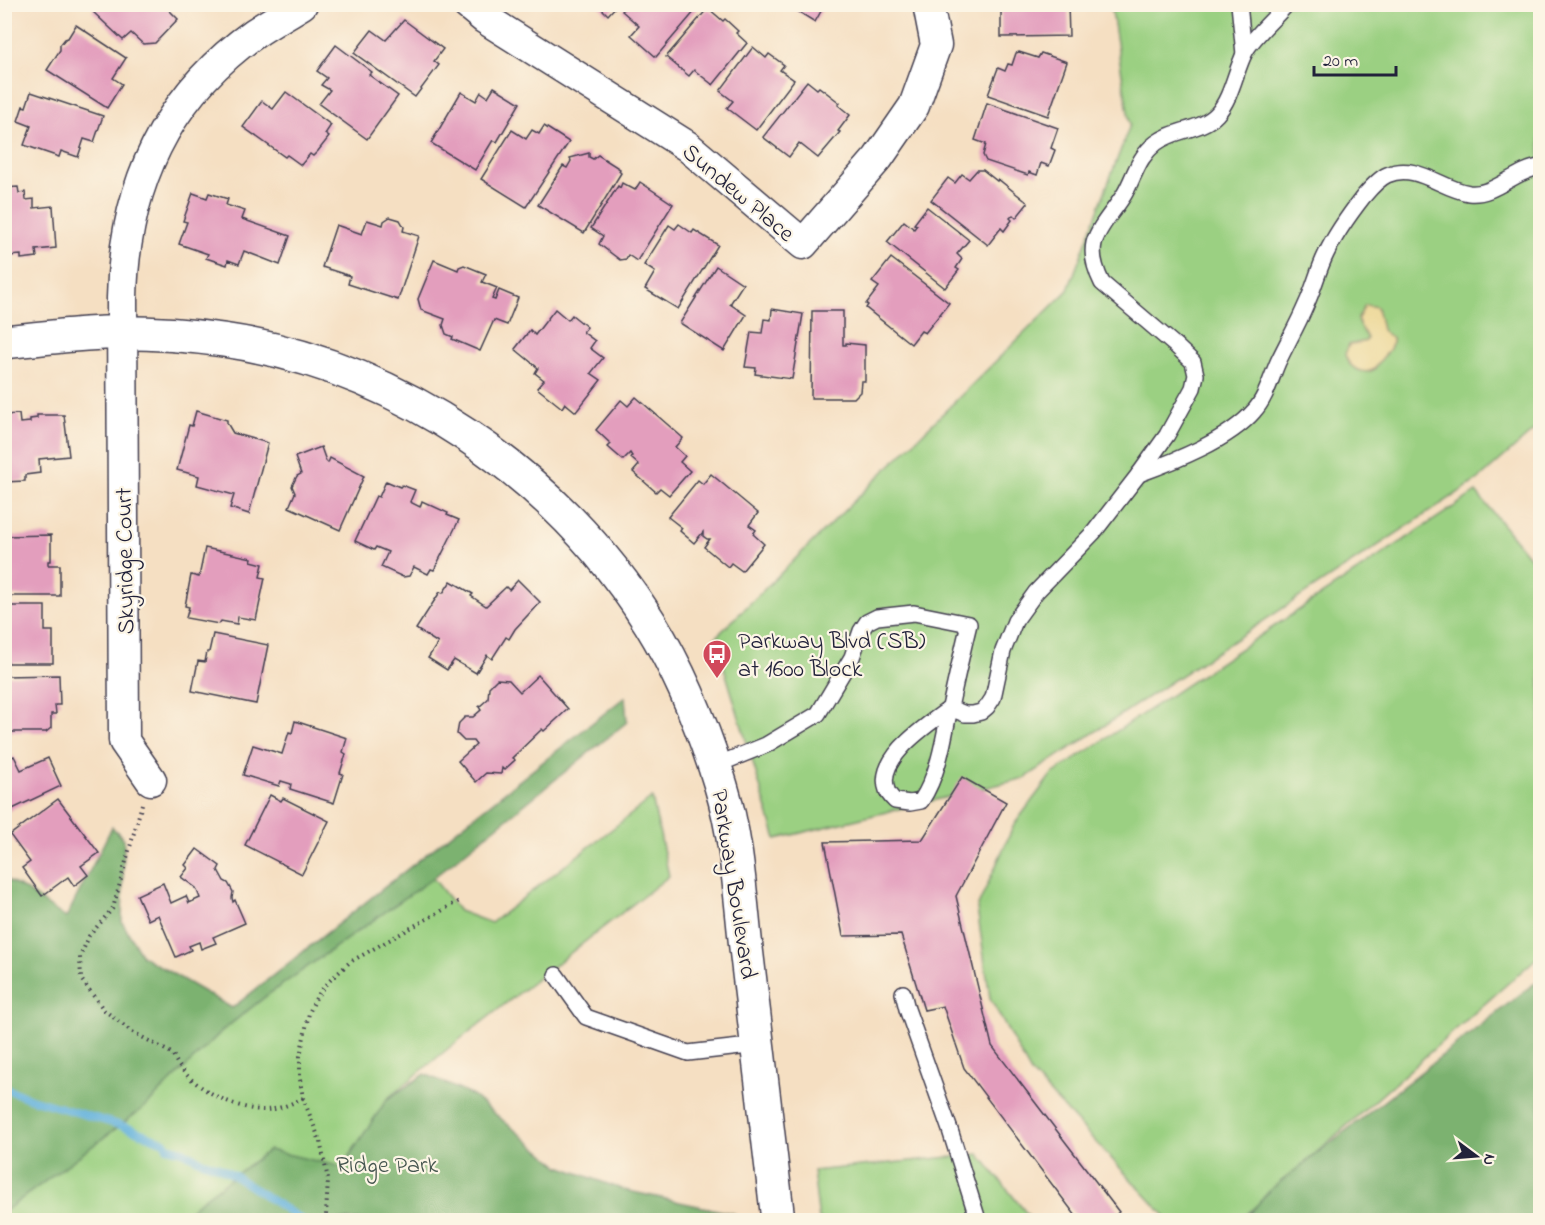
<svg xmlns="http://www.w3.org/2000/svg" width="1545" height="1225" viewBox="0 0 1545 1225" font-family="'Indie Flower',sans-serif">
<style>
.green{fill:#9bd082;stroke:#5e795e;stroke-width:1.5}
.forest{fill:#7cb270;stroke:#4f6a56;stroke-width:1.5}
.sand{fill:#eeda9e;stroke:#887e6c;stroke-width:1.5}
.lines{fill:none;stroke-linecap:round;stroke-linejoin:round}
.stream{stroke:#61b1dc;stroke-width:8}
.building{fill:#e39ebd}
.lane-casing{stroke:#423e4f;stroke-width:18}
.street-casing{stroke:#423e4f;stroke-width:33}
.secondary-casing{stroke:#423e4f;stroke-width:36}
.path{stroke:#423e4f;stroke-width:4;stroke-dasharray:1.5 4.5;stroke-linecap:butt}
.lane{stroke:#fff;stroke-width:15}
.street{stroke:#fff;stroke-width:30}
.secondary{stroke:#fff;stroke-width:33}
.labels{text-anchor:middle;stroke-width:4.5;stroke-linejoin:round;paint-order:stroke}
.street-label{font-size:24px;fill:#22223b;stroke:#fcf5e5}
.poi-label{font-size:24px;fill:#22223b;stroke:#fcf5e5;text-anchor:start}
.park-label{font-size:24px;fill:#465650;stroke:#fcf5e5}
</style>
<rect width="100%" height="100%" fill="#fcf5e5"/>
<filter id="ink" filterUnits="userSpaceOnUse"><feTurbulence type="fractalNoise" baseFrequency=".0167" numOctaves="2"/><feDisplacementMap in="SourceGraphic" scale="12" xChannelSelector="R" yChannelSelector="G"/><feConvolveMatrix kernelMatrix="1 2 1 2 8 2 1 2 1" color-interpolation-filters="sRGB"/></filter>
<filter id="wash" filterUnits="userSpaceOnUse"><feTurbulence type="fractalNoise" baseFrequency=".008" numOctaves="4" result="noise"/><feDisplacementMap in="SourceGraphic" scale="24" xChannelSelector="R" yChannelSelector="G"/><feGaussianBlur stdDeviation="1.35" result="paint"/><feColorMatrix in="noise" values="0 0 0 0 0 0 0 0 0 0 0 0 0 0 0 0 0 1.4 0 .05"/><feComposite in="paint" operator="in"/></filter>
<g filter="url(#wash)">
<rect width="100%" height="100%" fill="#f5dfc2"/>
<!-- green -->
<g class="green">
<polygon points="1111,5 1540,5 1540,425 1479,479 1025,778 776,839 715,638 1068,290 1130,125"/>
<polygon points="1476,492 1540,570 1540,955 1240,1220 1169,1220 1031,1073 990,998 977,908 1014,825 1051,775"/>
<polygon points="652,798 669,876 450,1047 387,1099 384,1105 448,1122 223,1220 301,1158 269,1150 195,1205 181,1220 5,1220 5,1211 146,1106 223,1030 266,996 433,878 459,911 491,923"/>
<polygon points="979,1154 1032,1220 819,1220 813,1171"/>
</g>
<!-- forest -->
<g class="forest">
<polygon points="625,697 627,722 433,878 266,996 223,1030 146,1106 5,1211 5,879 24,889 66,918 112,827 124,839 122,922 142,956 232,1008"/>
<polygon points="1540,979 1540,1220 1244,1220 1270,1190"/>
<polygon points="425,1074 473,1096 559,1166 624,1190 735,1214 736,1220 181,1220 195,1205 269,1150 342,1167 387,1099"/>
</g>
<!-- sand -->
<path class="sand" d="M 1365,305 L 1377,307 L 1382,330 L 1392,338 C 1394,351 1380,357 1375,369 C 1363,376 1348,368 1345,354 L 1349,345 L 1366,341 L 1367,338 L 1357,320 Z"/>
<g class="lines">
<!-- stream -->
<polyline class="stream" points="4,1088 31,1099 126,1127 164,1142 167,1147 183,1151 201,1161 217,1166 235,1176 302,1220"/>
</g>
<g id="blocks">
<!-- building -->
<g class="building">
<polygon points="99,4 163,4 178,19 155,43 143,44 131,33 123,40 92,11"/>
<polygon points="597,4 618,4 608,15"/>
<polygon points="628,4 701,4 656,57 631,35 639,26 622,11"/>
<polygon points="786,4 825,4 815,22"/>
<polygon points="1024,5 1068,5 1069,36 1001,37 1001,7 1024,7"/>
<polygon points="708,8 723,21 725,19 738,31 736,33 747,43 713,85 694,70 689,76 666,57"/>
<polygon points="404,20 443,49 434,61 439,65 415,97 354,53 372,30 386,40"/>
<polygon points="76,25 126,58 113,78 122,84 107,108 47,70 60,50 60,45 65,39 68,38"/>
<polygon points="336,45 372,72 369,75 398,96 367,139 319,104 330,90 321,85 327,78 317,71"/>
<polygon points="753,47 766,58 769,54 784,65 780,70 794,80 756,130 727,108 733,101 720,91"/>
<polygon points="1019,52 1038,58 1041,53 1067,62 1048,116 988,95 998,68 1005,71 1008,64 1012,65 1016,53"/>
<polygon points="807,81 817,89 819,87 840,103 838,105 850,115 838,131 840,132 818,158 799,143 789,157 763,137"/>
<polygon points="494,87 520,103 497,142 493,140 475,170 431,143 461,92 476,101 481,92 488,97"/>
<polygon points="31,92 103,116 94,142 84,139 78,157 61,151 59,157 24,145 31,126 18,121 23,106 26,107"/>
<polygon points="286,92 331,125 325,134 329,137 318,151 313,156 310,154 301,165 287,155 285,157 243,127 262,101 273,109"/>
<polygon points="987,103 1058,128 1051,148 1055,150 1049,166 1041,163 1037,175 1029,172 1028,175 986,161 983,155 986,144 975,140"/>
<polygon points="544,126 569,142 526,207 481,179 512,130 526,139 532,130 539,134"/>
<polygon points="589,153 589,157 593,159 598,155 620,169 619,171 621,173 584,233 538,205 563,166 567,168 571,161 570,158"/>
<polygon points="977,170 983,170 997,181 998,179 1028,203 1016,218 1013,215 1010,218 1012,220 1004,231 1001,228 988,245 931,200 948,178 955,183 962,174 969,179"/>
<polygon points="640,182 673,204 637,261 628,255 626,259 620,260 599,244 603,236 591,228 618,186 620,188 622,183 635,190"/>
<polygon points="18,187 19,193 25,192 26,200 34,199 34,208 53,206 56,248 36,250 37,257 21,259 21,255 9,256 9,263 4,263 4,188"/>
<polygon points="193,193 207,198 209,193 228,199 226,205 245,211 242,219 290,236 280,265 244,251 239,264 228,260 227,265 206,258 208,254 179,244 187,222 183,221"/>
<polygon points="927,207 969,240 957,254 962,259 956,268 959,270 945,288 887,242 904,221 914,229 917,225 914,224"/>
<polygon points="390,217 400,220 404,227 403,231 419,236 398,300 348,284 350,276 322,267 336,225 362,234 367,220 383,225 384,221"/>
<polygon points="679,224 692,233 694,230 718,245 678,309 645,289 655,272 644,265 669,225 675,229"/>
<polygon points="891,258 949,303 925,333 921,331 911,344 866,308 868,305 866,304 879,287 872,282"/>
<polygon points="434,260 458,270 459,267 464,265 486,274 482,282 497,288 492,299 495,300 499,290 518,298 507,325 494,320 480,351 452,339 453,337 446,334 443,325 445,319 421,310 418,299"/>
<polygon points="716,266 743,284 730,304 746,315 724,351 680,323"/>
<polygon points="555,309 568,320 572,315 587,327 583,332 595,341 590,348 603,358 591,373 601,380 576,412 565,403 562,408 537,388 544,380 535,373 538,368 515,349 530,330 535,335"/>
<polygon points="772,309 803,314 792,379 755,374 756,368 745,367 751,332 762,333 764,319 771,320"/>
<polygon points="812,311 843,311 843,345 846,345 846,343 865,345 865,381 861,381 860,392 854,398 811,398"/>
<polygon points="636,397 683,438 675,447 685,456 680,462 690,471 669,495 660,488 656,492 633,472 639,465 631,458 632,456 630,453 623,460 608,447 611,444 596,430 621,400 628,406"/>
<polygon points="196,411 227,420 227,423 233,433 268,443 249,514 230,508 234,495 197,485 199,476 177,470 189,425 192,426"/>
<polygon points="19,414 20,423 30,422 30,419 37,418 37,415 64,415 69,456 39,459 40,473 25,475 25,481 4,482 4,415"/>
<polygon points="321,447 326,461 328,463 330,458 364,476 340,530 289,507 295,493 292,486 297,476 301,474 295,457"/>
<polygon points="711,474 758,513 749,525 756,530 753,534 764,544 742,571 731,563 728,567 704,547 710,539 707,539 703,536 703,532 694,543 680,531 682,528 668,517 698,480 703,484"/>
<polygon points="386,481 400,487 402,485 415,490 410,502 420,507 422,501 448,513 447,515 459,520 434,570 431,569 428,574 414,567 409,576 403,577 381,567 388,552 376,547 374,550 355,541 376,496 379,497"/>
<polygon points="51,535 51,561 48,561 48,565 60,565 60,596 4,596 4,536"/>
<polygon points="205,548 252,558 251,561 263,564 260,577 265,578 256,620 238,617 237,624 221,621 219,624 186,618 189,607 185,606 191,575 199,577"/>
<polygon points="518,580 540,602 515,629 509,639 506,637 492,659 487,655 476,673 454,660 447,670 428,658 438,643 416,629 440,592 443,593 451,581 473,594 471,596 486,606 506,587 509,590"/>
<polygon points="5,606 45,606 45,631 53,631 53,663 4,663"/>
<polygon points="213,634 268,645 256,704 192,691 198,661 205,662 207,652 209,652"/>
<polygon points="59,675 60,705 55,705 56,714 51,714 51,728 46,732 4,732 4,676"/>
<polygon points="538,675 568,709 544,731 542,729 512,758 515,760 504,770 502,768 501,774 486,773 476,782 458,761 476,745 473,741 464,741 457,734 459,723 465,717 473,717 481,710 479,707 488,699 489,687 497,679 509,680 520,692"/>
<polygon points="295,721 347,738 343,752 346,754 340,773 343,774 334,803 290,789 291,784 281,781 279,786 243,775 253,745 282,754 289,732 292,733"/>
<polygon points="14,756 21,770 48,758 61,786 4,813 4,761"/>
<polygon points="962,777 1006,802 956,896 992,1046 1119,1212 1110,1220 1079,1220 964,1068 943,1006 924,1010 901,935 843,936 825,842 922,840"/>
<polygon points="270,795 281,801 283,798 329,821 302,874 245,845"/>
<polygon points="58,799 99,853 81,866 88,875 74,886 68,877 42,896 22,868 30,862 10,835"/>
<polygon points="197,849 220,866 218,870 224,881 228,883 233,892 232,898 233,902 235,900 245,923 213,937 216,943 201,949 199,942 189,946 191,950 176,957 158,915 148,920 137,895 163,883 171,903 186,896 189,903 200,898 196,888 181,877 188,868 185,865"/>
</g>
</g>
</g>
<g filter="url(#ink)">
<use href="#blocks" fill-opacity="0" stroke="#423e4f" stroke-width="1.5"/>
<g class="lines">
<!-- lane casing -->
<g class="lane-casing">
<g id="lane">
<polyline points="1239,4 1244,54"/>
<path d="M 1139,474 C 1175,461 1229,440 1254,411 C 1266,398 1271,378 1278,362 C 1287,343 1298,324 1306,305 C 1314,288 1318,270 1326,254 C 1336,233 1349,215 1363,197 C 1369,190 1378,179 1387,175 C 1416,162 1441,189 1469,193 C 1495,196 1515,170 1540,167"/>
<path d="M 714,766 L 766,745 L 818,714 L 852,657 L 861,631 L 867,622 L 877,617 L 914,613 L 969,624 C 962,652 956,680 950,707 C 944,738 939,774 921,801 L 910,803 L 895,801 C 892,798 888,794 887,790 C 875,758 929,724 950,708 L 965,714 L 973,714 L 981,712 L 987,707 L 993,698 L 1003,651 L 1015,621 L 1036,592 L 1094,532 L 1139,474 L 1167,435 L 1193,388 L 1196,375 L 1193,362 L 1176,346 L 1102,283 C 1096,271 1091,257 1094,243 C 1099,225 1116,209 1125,193 C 1135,175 1138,157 1156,143 C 1174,129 1201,131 1217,114 C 1232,97 1235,72 1245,52 C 1252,38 1276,17 1287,4"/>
<polyline points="556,975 586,1017 688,1053 758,1045"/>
<polyline points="903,993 907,1009 950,1130 978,1220"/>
</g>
</g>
<!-- street casing -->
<g class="street-casing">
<g id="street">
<polyline points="467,4 484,18 687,146 803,244 878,158 914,106 936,45 928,4"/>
<path d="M 151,780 L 124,741 L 122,298 C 124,189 164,98 255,33 C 270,23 286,14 302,4"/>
</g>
</g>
<!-- secondary casing -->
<g class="secondary-casing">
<path id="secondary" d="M 4,342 C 32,339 59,336 86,334 C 131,331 179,334 223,340 C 396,365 558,475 650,623 C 681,673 704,730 721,786 C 737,838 740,894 746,948 C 757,1039 767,1130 778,1220"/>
</g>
<!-- path -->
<g class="path">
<path d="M 142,804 L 113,908 L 89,936 L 80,957 L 81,979 L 104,1010 L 131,1031 L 173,1054 C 182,1083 234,1110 264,1110 C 278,1110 291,1104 303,1098"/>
<polyline points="323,1220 326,1215 328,1179 320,1141 303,1098 300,1079 300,1056 309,1013 316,998 325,985 350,962 459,901"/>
</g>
<!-- lane -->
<use href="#lane" class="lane"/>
<!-- street -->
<use href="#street" class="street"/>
<!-- secondary -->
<use href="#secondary" class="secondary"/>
</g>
</g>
<!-- icons -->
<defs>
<g id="bus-pin" transform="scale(1.5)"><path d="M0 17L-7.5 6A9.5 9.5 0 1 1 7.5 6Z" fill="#d1495b" stroke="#fcf5e5"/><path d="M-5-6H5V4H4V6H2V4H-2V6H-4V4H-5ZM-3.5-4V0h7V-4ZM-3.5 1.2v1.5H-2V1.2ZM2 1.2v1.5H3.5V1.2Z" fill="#fff"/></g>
</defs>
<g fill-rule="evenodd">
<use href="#bus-pin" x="717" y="654"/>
</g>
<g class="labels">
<!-- street labels -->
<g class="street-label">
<text transform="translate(739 192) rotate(40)" y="8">Sundew Place</text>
<text transform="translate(124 561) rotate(-91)" y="8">Skyridge Court</text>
<text transform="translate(735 884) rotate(81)" y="8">Parkway Boulevard</text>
</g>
<!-- poi labels -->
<g class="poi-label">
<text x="738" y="648">Parkway Blvd (SB)<tspan x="738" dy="28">at 1600 Block</tspan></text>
</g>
<!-- park labels -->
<g class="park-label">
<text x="387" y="1172">Ridge Park</text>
</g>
</g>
<!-- margin -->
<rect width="1545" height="1225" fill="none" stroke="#fcf5e5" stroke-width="24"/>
<!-- north arrow -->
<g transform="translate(1476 1156) rotate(106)" stroke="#fcf5e5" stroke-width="4.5" paint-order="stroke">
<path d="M0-4.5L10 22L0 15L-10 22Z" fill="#22223b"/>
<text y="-9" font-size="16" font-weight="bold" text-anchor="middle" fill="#22223b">N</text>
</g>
<!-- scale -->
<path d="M1314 66v9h82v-9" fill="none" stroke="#22223b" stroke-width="3"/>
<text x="1323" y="66" font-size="18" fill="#22223b" stroke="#fcf5e5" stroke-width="4.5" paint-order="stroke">20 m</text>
</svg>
